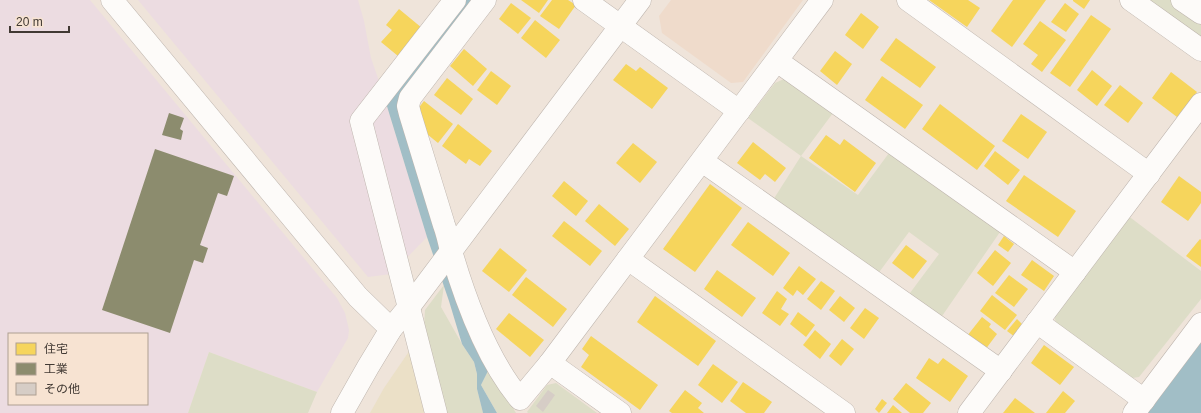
<svg xmlns="http://www.w3.org/2000/svg" width="1201" height="413" viewBox="0 0 1201 413" font-family="Arial,'Noto Sans JP',sans-serif">
<style>
.built{fill:#efdbcb}
.industrial{fill:#ecdce1;fill-rule:evenodd}
.green{fill:#ddddc7}
.sand{fill:#ebe0c7}
.water{fill:#a1bec6}
.homes{fill:#f6d55c}
.industry{fill:#8c8c6e}
.building{fill:#d6cdc6}
.lines{fill:none;stroke-linecap:round;stroke-linejoin:round}
.minor-casing{stroke:#beb5ae;stroke-width:23}
.major-casing{stroke:#beb5ae;stroke-width:23}
.minor{stroke:#fdfbf9;stroke-width:22}
.major{stroke:#fdfbf9;stroke-width:22}
</style>
<rect width="100%" height="100%" fill="#efe4da"/>
<!-- built -->
<polygon class="built" points="671,0 803,0 743,82 731,83 662,33 659,16"/>
<!-- industrial -->
<g class="industrial">
<path d="M 0,0 L 90,0 L 337,298 L 345,313 L 349,330 L 348,338 L 317,392 L 209,352 L 188,413 L 0,413 ZM 9,334 L 147,334 L 147,404 L 9,404 Z"/>
<polygon points="138,0 358,0 364,21 371,58 380,84 427,237 391,274 368,277"/>
</g>
<!-- green -->
<g class="green">
<polygon points="1143,0 1201,0 1201,43"/>
<polygon points="784,79 833,113 801,156 858,195 889,153 1000,232 940,319 907,297 939,254 909,232 877,275 773,200 801,156 748,118 775,83"/>
<polygon points="1127,215 1201,271 1201,299 1139,377 1132,378 1056,324 1054,314"/>
<polygon points="444,285 441,307 462,344 474,362 477,374 477,389 483,413 447,413 424,327 425,310"/>
<polygon points="209,352 317,392 308,413 188,413"/>
<polygon points="489,369 516,413 497,413 481,385"/>
<polygon points="556,383 597,413 528,413 527,412 547,385"/>
</g>
<!-- sand -->
<polygon class="sand" points="410,350 426,413 370,413 384,388"/>
<!-- water -->
<g class="water">
<polygon points="464,0 473,0 403,93 489,369 481,385 497,413 483,413 477,389 477,374 474,362 462,344 449,301 427,237 386,103"/>
<polygon points="1201,340 1201,413 1147,413"/>
</g>
<!-- homes -->
<g class="homes">
<polygon points="521,0 548,0 539,13"/>
<polygon points="552,0 568,0 576,5 559,29 540,16"/>
<polygon points="929,0 968,0 980,8 967,27"/>
<polygon points="1013,0 1046,0 1012,47 991,31"/>
<polygon points="1073,0 1090,0 1084,9 1073,1"/>
<polygon points="511,3 531,18 518,34 499,19"/>
<polygon points="1065,3 1079,14 1066,32 1051,22"/>
<polygon points="399,9 422,28 398,56 381,42 392,30 386,25"/>
<polygon points="861,13 879,27 863,49 845,35"/>
<polygon points="1091,15 1111,29 1070,87 1050,73"/>
<polygon points="535,20 560,40 546,58 521,38"/>
<polygon points="1040,21 1066,40 1042,72 1031,64 1038,55 1023,44"/>
<polygon points="896,38 936,67 920,88 880,60"/>
<polygon points="464,49 487,69 473,86 450,66"/>
<polygon points="835,51 852,64 837,85 820,71"/>
<polygon points="626,64 636,71 640,67 668,88 652,109 613,80"/>
<polygon points="1092,70 1112,86 1097,106 1077,90"/>
<polygon points="491,71 511,86 497,105 477,90"/>
<polygon points="1171,72 1197,92 1177,117 1152,98"/>
<polygon points="882,76 923,105 905,129 865,100"/>
<polygon points="447,78 473,99 461,115 434,95"/>
<polygon points="1120,85 1143,103 1128,123 1104,105"/>
<polygon points="424,101 453,124 438,143 422,130 417,110"/>
<polygon points="940,104 995,146 977,170 922,129"/>
<polygon points="1021,114 1047,132 1028,159 1002,141"/>
<polygon points="458,124 492,151 480,166 469,159 466,164 442,146"/>
<polygon points="826,135 840,145 844,139 876,163 855,192 809,158"/>
<polygon points="753,142 786,168 775,182 765,174 760,180 737,163"/>
<polygon points="633,143 657,162 640,183 616,163"/>
<polygon points="995,151 1020,170 1008,185 984,166"/>
<polygon points="1024,175 1076,211 1058,237 1006,201"/>
<polygon points="1179,176 1201,192 1201,203 1188,221 1161,202"/>
<polygon points="564,181 588,201 576,216 552,196"/>
<polygon points="710,184 742,208 695,272 663,249"/>
<polygon points="599,204 629,229 615,246 585,221"/>
<polygon points="564,221 602,251 590,266 552,236"/>
<polygon points="748,222 790,253 773,276 731,245"/>
<polygon points="1004,236 1014,244 1008,252 998,245"/>
<polygon points="1200,239 1201,240 1201,267 1186,256"/>
<polygon points="906,245 927,261 913,279 892,263"/>
<polygon points="500,248 527,270 509,292 482,271"/>
<polygon points="995,250 1011,263 993,286 977,273"/>
<polygon points="1032,260 1054,276 1044,291 1021,275"/>
<polygon points="799,266 816,279 803,295 797,290 793,296 783,288"/>
<polygon points="717,270 756,298 742,317 704,289"/>
<polygon points="1009,275 1028,289 1014,307 995,293"/>
<polygon points="526,277 567,309 553,327 512,295"/>
<polygon points="821,281 835,291 821,310 807,299"/>
<polygon points="777,291 787,299 781,309 789,314 780,326 762,313"/>
<polygon points="992,295 1017,315 1005,330 980,311"/>
<polygon points="655,296 716,341 698,366 637,322"/>
<polygon points="840,296 855,308 844,322 829,310"/>
<polygon points="865,308 879,318 864,339 850,328"/>
<polygon points="798,312 815,325 806,337 790,324"/>
<polygon points="509,313 544,340 530,357 496,329"/>
<polygon points="982,317 991,324 989,327 997,334 985,350 967,336"/>
<polygon points="1017,319 1024,326 1015,337 1007,331"/>
<polygon points="815,330 831,344 820,359 803,345"/>
<polygon points="591,336 658,385 640,410 581,367 589,355 582,349"/>
<polygon points="842,339 854,349 841,366 829,356"/>
<polygon points="1044,345 1074,367 1060,385 1031,363"/>
<polygon points="929,358 938,364 943,358 968,376 950,402 916,378"/>
<polygon points="713,364 738,382 722,403 698,385"/>
<polygon points="743,382 772,402 764,413 746,413 730,401"/>
<polygon points="906,383 931,403 923,413 910,413 893,399"/>
<polygon points="685,390 702,403 698,408 704,413 672,413 669,411"/>
<polygon points="1063,391 1075,401 1065,413 1046,413"/>
<polygon points="1015,398 1035,413 1003,413"/>
<polygon points="882,399 887,403 879,413 875,409"/>
<polygon points="893,405 902,413 887,413"/>
</g>
<!-- industry -->
<g class="industry">
<polygon points="169,113 184,118 180,129 183,131 181,140 162,135"/>
<polygon points="155,149 234,176 227,196 218,193 200,245 208,248 203,263 194,260 170,333 102,310"/>
</g>
<!-- building -->
<polygon class="building" points="548,390 555,395 543,412 536,406"/>
<g class="lines">
<!-- minor casing -->
<g class="minor-casing">
<g id="minor">
<polyline points="112,0 358,297 391,329"/>
<path d="M 485,0 L 410,98 L 408,106 L 410,114 C 421,151 433,188 444,225 C 447,233 449,242 451,251 C 465,299 488,361 520,399 L 550,363 L 822,0"/>
<polyline points="584,0 739,111"/>
<polyline points="908,0 1149,174"/>
<polyline points="1131,0 1201,50"/>
<polyline points="777,61 1075,272"/>
<polyline points="702,161 1001,371"/>
<polyline points="628,259 844,413"/>
<polyline points="1037,322 1144,400"/>
<polyline points="550,363 620,413"/>
<polyline points="342,413 368,367 391,329 409,307 640,0"/>
<polyline points="436,413 361,121 455,0"/>
<polyline points="969,413 1201,104"/>
<polyline points="1134,413 1201,324"/>
</g>
</g>
<!-- major casing -->
<g class="major-casing">
<polyline id="major" points="1182,0 1201,13"/>
</g>
<!-- minor -->
<use href="#minor" class="minor"/>
<!-- major -->
<use href="#major" class="major"/>
</g>
<!-- legend -->
<rect x="8" y="333" width="140" height="72" fill="#f7e3d2" stroke="#ae9f92"/>
<rect x="16" y="343" width="20" height="12" fill="#f6d55c" stroke="#ae9f92"/>
<text x="44" y="353" font-size="12" fill="#413933">住宅</text>
<rect x="16" y="363" width="20" height="12" fill="#8c8c6e" stroke="#ae9f92"/>
<text x="44" y="373" font-size="12" fill="#413933">工業</text>
<rect x="16" y="383" width="20" height="12" fill="#d6cdc6" stroke="#ae9f92"/>
<text x="44" y="393" font-size="12" fill="#413933">その他</text>
<!-- scale -->
<path d="M10 26v6h59v-6" fill="none" stroke="#413933" stroke-width="2"/>
<text x="16" y="26" font-size="12" fill="#413933" stroke="#f7e3d2" stroke-width="3" paint-order="stroke">20 m</text>
</svg>
